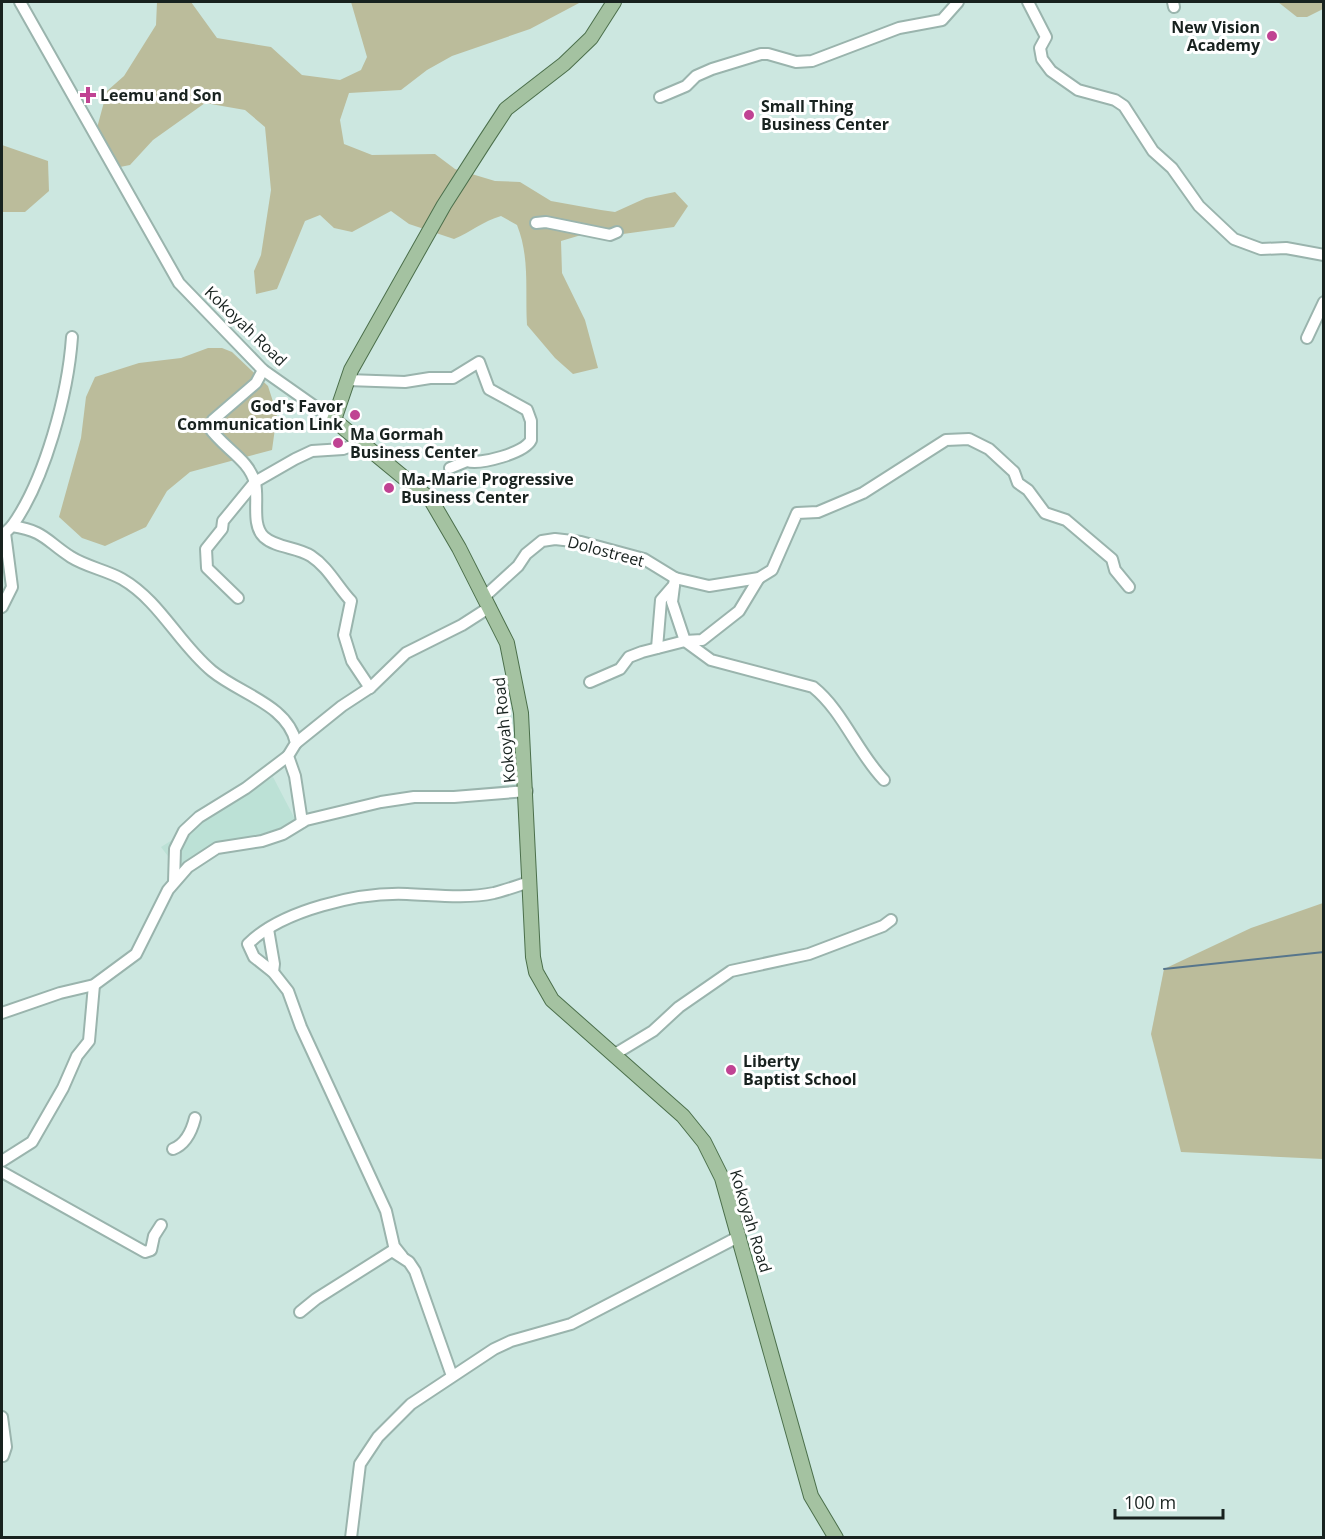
<svg xmlns="http://www.w3.org/2000/svg" width="1325" height="1539" viewBox="0 0 1325 1539" font-family="'Open Sans',sans-serif">
<style>
.built{fill:#bce1d6}
.green{fill:#bbbc9b}
.lines{fill:none;stroke-linecap:round;stroke-linejoin:round}
.stream{stroke:#57768c;stroke-width:2}
.minor-casing{stroke:#9ab4ad;stroke-width:14}
.major-casing{stroke:#4b6f4b;stroke-width:16}
.minor{stroke:#fff;stroke-width:10}
.major{stroke:#a4c2a1;stroke-width:14}
.poi-dot{fill:#c04393;stroke:#fff;stroke-width:2}
.labels{text-anchor:middle;stroke-width:6;stroke-linejoin:round;paint-order:stroke}
.poi-label{font-size:16px;font-weight:bold;fill:#18221f;stroke:#fff;text-anchor:start}
.street-label{font-size:16px;fill:#18221f;stroke:#fff}
</style>
<rect width="100%" height="100%" fill="#cce7e0"/>
<!-- built -->
<polygon class="built" points="273,777 296,821 248,847 213,848 180,872 161,847"/>
<!-- green -->
<g class="green">
<path d="M 157,2 L 191,2 L 217,38 L 271,47 L 302,75 L 340,80 L 361,70 L 367,57 L 351,2 L 581,2 L 530,29 L 452,56 L 427,70 L 401,90 L 349,93 L 340,120 L 344,144 L 372,155 L 435,154 L 455,169 L 495,181 L 520,182 L 551,201 L 601,210 L 615,212 L 646,198 L 675,192 L 688,206 L 674,227 L 623,234 L 588,233 L 561,241 L 562,273 L 585,320 L 598,368 L 573,374 L 555,358 L 527,325 C 525,291 530,257 517,225 L 501,216 C 483,221 471,232 454,239 L 409,224 L 391,211 L 352,232 L 334,228 L 320,215 L 305,221 L 277,289 L 256,294 L 254,271 L 261,255 L 271,190 L 265,127 L 245,110 L 205,103 L 153,140 L 130,165 L 110,169 L 94,139 L 107,91 L 124,76 L 156,25 Z"/>
<polygon points="1278,2 1323,2 1323,9 1307,17 1297,17"/>
<polygon points="2,145 48,161 49,191 25,212 2,212"/>
<polygon points="208,348 222,348 232,352 268,386 277,414 272,450 190,472 167,491 146,527 105,546 82,538 59,517 81,438 86,397 95,377 139,363 181,358"/>
<polygon points="1323,903 1323,1159 1181,1152 1151,1034 1164,969 1251,928"/>
</g>
<g class="lines">
<!-- stream -->
<polyline class="stream" points="1164,969 1324,952"/>
<!-- minor casing -->
<g class="minor-casing">
<g id="minor">
<polyline points="20,2 179,283 263,370 334,420"/>
<polyline points="1028,2 1046,37 1040,48 1042,59 1051,71 1078,90 1115,100 1124,106 1153,151 1172,168 1199,206 1234,239 1261,249 1286,248 1324,255"/>
<polyline points="1173,2 1174,7"/>
<polyline points="660,97 686,86 696,76 712,69 761,54 768,54 796,62 812,61 899,28 942,20 958,2"/>
<polyline points="536,223 546,222 610,235 617,232"/>
<polyline points="1307,338 1324,302"/>
<path d="M 263,370 L 256,383 L 213,420 L 209,427 C 223,448 249,459 255,483 C 259,499 251,525 264,537 C 276,548 297,547 311,556 C 328,567 337,586 351,601 L 344,635 L 352,661 L 370,688"/>
<path d="M 347,380 L 405,382 L 430,378 L 453,378 L 479,362 L 489,389 L 527,410 L 531,421 L 531,440 C 525,453 480,465 467,461 L 450,468"/>
<path d="M 12,526 C 45,480 68,394 72,337"/>
<path d="M 675,578 L 672,602 L 685,641 L 711,660 L 813,687 C 843,711 857,752 884,780"/>
<polyline points="484,597 518,566 526,554 542,541 555,539 581,542 644,559 675,578 709,586 759,578 772,570 797,513 818,512 863,493 946,440 969,439 989,449 1014,472 1018,483 1028,490 1045,513 1066,520 1112,559 1115,570 1129,587"/>
<polyline points="238,598 207,568 206,549 222,529 223,521 255,482 295,459 312,451 343,449 362,442"/>
<path d="M 2,607 L 12,587 L 5,533 L 12,526 C 45,531 46,541 71,557 C 87,567 106,570 122,579 C 160,601 179,644 212,671 C 240,694 288,705 296,743 L 288,756 L 295,776 L 302,822"/>
<polyline points="657,648 661,600 674,585"/>
<polyline points="590,682 620,669 629,657 642,652 685,641 702,640 739,611 759,578"/>
<polyline points="296,743 342,706 371,687 406,653 462,625 490,607"/>
<polyline points="174,882 175,849 184,831 199,817 246,788 288,756"/>
<polyline points="268,929 274,964 273,972"/>
<polyline points="2,1013 60,993 94,985 136,954 168,890 188,867 217,848 262,841 283,834 306,820 381,802 414,797 454,797 527,791"/>
<polyline points="615,1054 653,1031 679,1007 731,971 809,954 883,926 891,920"/>
<path d="M 173,1149 C 186,1144 192,1130 195,1118"/>
<polyline points="2,1161 32,1142 63,1088 77,1056 89,1041 94,985"/>
<polyline points="2,1172 145,1252 151,1250 154,1236 161,1225"/>
<path d="M 402,1256 L 394,1246 L 386,1211 L 301,1027 L 288,991 L 273,972 L 254,957 L 248,944 C 282,910 359,892 407,894 C 435,895 466,899 494,893 C 506,890 517,886 529,882"/>
<polyline points="300,1312 316,1299 392,1251 409,1262 415,1271 452,1376"/>
<polyline points="2,1417 6,1447 3,1456"/>
<polyline points="351,1538 360,1464 378,1437 411,1404 494,1349 511,1341 571,1324 740,1236"/>
</g>
</g>
<!-- major casing -->
<g class="major-casing">
<polyline id="major" points="614,2 591,38 564,64 506,109 485,141 444,205 351,370 334,420 431,500 459,548 507,643 521,713 533,957 536,972 552,1000 683,1116 704,1142 722,1178 811,1496 836,1538"/>
</g>
<!-- minor -->
<use href="#minor" class="minor"/>
<!-- major -->
<use href="#major" class="major"/>
</g>
<!-- markers -->
<g class="poi-dot">
<circle cx="1272" cy="36" r="6"/>
<path d="M85 86h6v6h6v6h-6v6h-6v-6h-6v-6h6z"/>
<circle cx="749" cy="115" r="6"/>
<circle cx="355" cy="415" r="6"/>
<circle cx="338" cy="443" r="6"/>
<circle cx="389" cy="488" r="6"/>
<circle cx="731" cy="1070" r="6"/>
</g>
<g class="labels">
<!-- poi labels -->
<g class="poi-label">
<text x="1260" y="33" text-anchor="end">New Vision<tspan x="1260" dy="18">Academy</tspan></text>
<text x="100" y="101">Leemu and Son</text>
<text x="761" y="112">Small Thing<tspan x="761" dy="18">Business Center</tspan></text>
<text x="343" y="412" text-anchor="end">God's Favor<tspan x="343" dy="18">Communication Link</tspan></text>
<text x="350" y="440">Ma Gormah<tspan x="350" dy="18">Business Center</tspan></text>
<text x="401" y="485">Ma-Marie Progressive<tspan x="401" dy="18">Business Center</tspan></text>
<text x="743" y="1067">Liberty<tspan x="743" dy="18">Baptist School</tspan></text>
</g>
<!-- street labels -->
<g class="street-label">
<text transform="translate(246 326) rotate(44)" y="6">Kokoyah Road</text>
<text transform="translate(606 551) rotate(15)" y="6">Dolostreet</text>
<text transform="translate(504 730) rotate(-96)" y="6">Kokoyah Road</text>
<text transform="translate(751 1221) rotate(73)" y="6">Kokoyah Road</text>
</g>
</g>
<!-- border -->
<rect width="1325" height="1539" fill="none" stroke="#18221f" stroke-width="6"/>
<!-- scale -->
<path d="M1115 1509v9h108v-9" fill="none" stroke="#18221f" stroke-width="3"/>
<text x="1124" y="1509" font-size="18" fill="#18221f" stroke="#ffffff" stroke-width="4.5" paint-order="stroke">100 m</text>
</svg>
